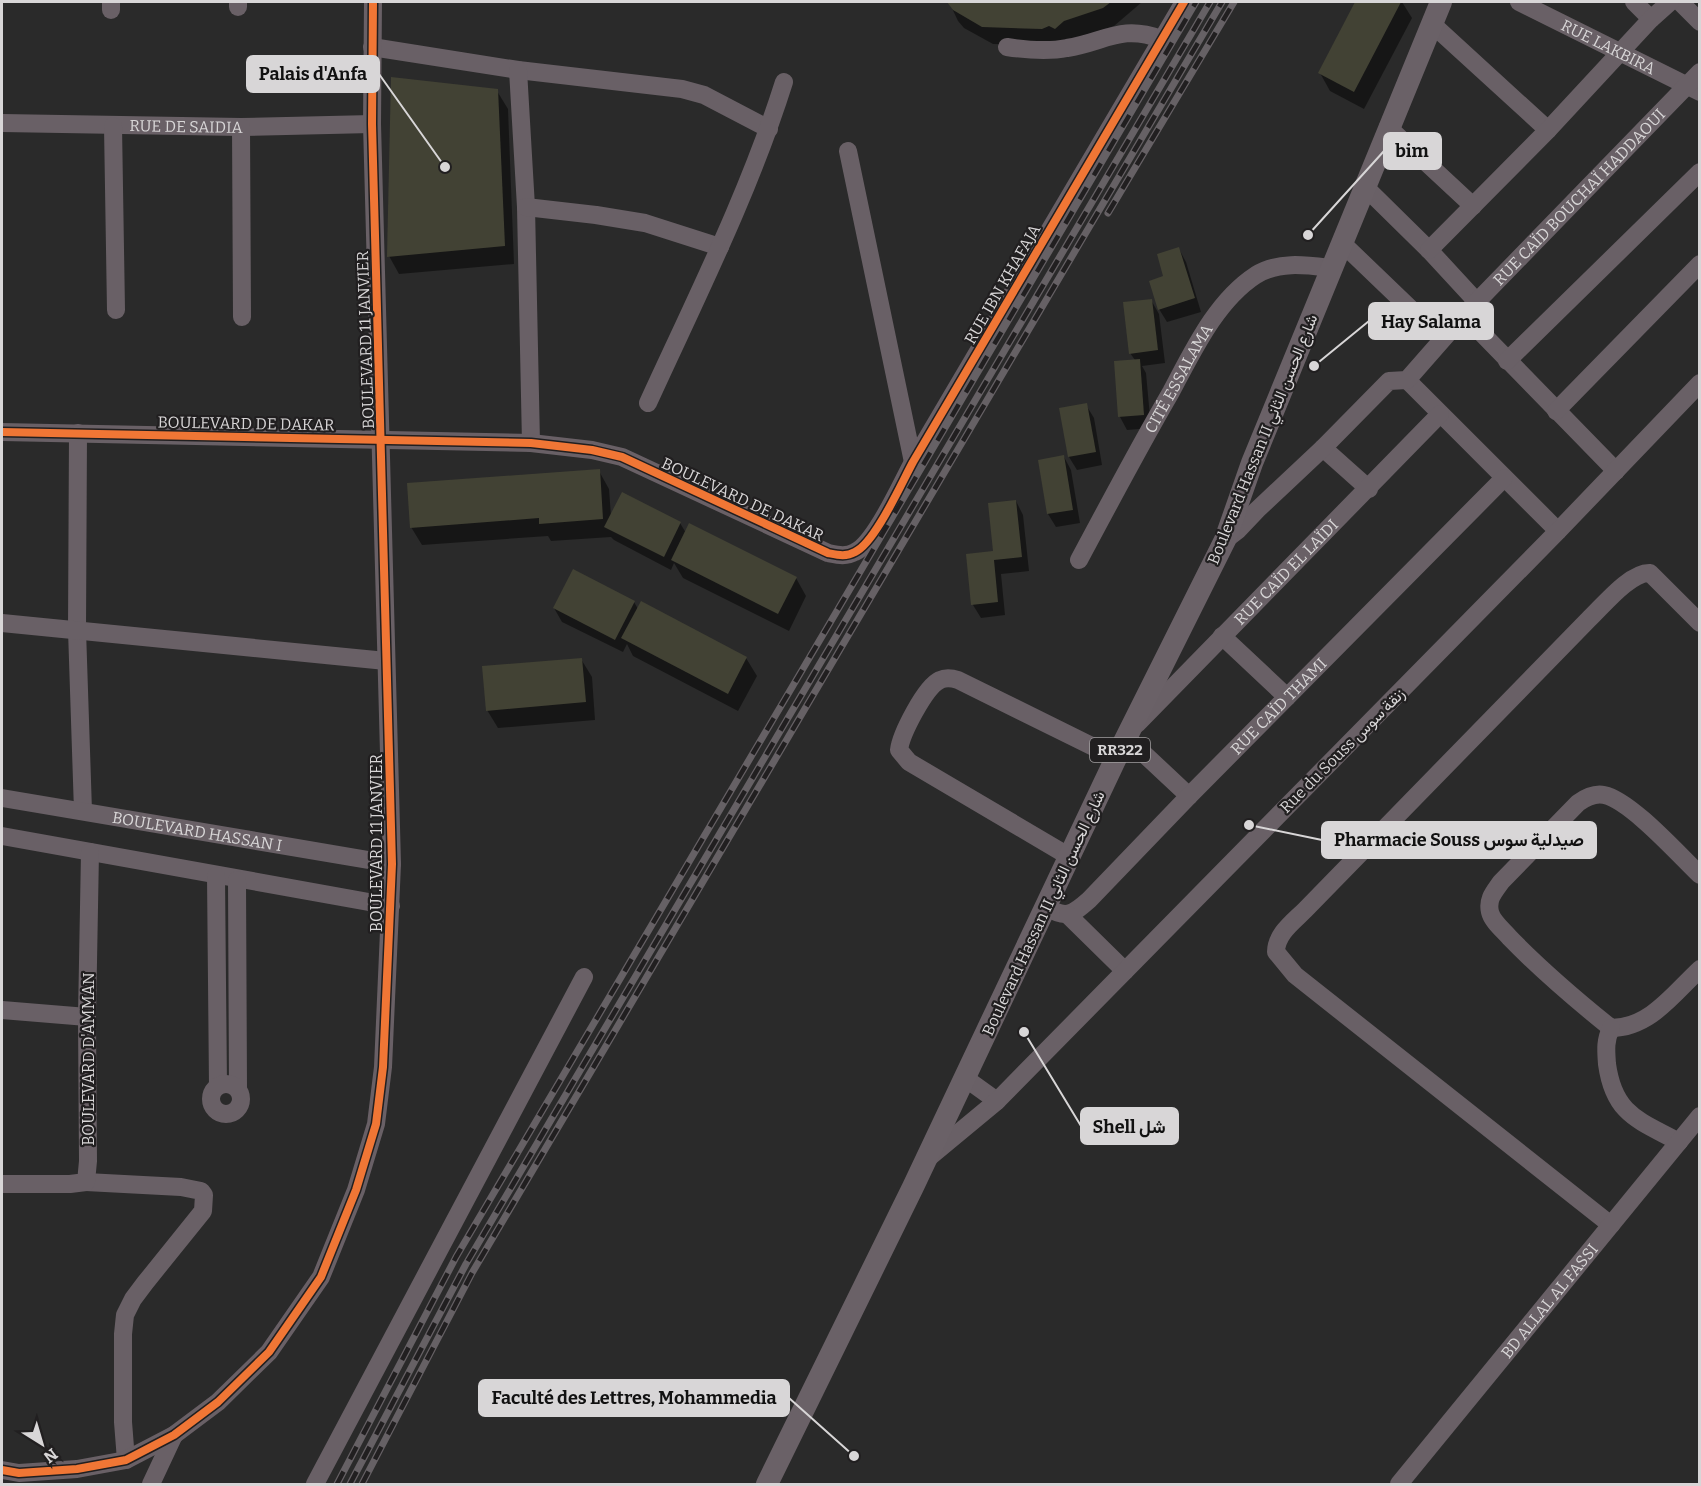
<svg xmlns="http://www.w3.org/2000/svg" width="1701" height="1486" viewBox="0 0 1701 1486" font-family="Bitter,Vazirmatn,serif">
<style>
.shadow{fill:#0007}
.building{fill:#424234}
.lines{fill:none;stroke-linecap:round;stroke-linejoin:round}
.minor{stroke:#696066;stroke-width:18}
.major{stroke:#6a6167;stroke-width:22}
.rail-casing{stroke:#666165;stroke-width:7}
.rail{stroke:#211f20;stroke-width:4.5;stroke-dasharray:14;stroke-linecap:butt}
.cycleway-casing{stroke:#211f20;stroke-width:11}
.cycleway{stroke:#f07635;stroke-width:8}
.labels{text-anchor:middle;stroke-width:4.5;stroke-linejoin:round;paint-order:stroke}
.shield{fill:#211f20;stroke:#a19fa0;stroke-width:1.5}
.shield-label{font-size:15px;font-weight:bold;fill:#d8d6d7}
.street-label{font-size:16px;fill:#d8d6d7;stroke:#211f20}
.leader{fill:none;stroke:#d8d6d7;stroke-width:2}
.callout-dot{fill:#d8d6d7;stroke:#211f20;stroke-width:2}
.callout{fill:#d8d6d7;stroke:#d8d6d7;stroke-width:2}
.callout-label{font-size:18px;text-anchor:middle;font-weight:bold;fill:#111}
</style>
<rect width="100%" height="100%" fill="#2a2a2a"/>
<!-- shadow -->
<g class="shadow">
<polygon points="949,2 1142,2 1114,26 1053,46 993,44 964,28 958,21"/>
<polygon points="1357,2 1402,2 1412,18 1364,109 1330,91 1320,73"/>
<polygon points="497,91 508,109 514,264 399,274 389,256"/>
<polygon points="1179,249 1186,262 1201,312 1167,322 1159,309"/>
<polygon points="1151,300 1159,314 1165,363 1142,366 1146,373 1151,428 1127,430 1120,417 1135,360 1130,353"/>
<polygon points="1086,405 1094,418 1102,465 1077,470 1069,457"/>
<polygon points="1064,457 1071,470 1080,523 1056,527 1048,514"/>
<polygon points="599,471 609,489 611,516 680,523 686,533 796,578 806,596 789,631 683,578 674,563 671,570 614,540 611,537 551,541 548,536 422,545 411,527"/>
<polygon points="1016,501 1023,515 1029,571 1001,574 1005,615 981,618 973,605"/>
<polygon points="634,602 638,609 746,658 757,676 738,711 633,656 627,644 623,652 562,622 554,608"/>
<polygon points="581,659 592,677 595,720 498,728 487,710"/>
</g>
<!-- building -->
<g class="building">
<polygon points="947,2 1111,2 1103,8 1064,21 1055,29 1049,26 1042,29 982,27 953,10"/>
<polygon points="1355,2 1401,2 1354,92 1318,73"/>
<polygon points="391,77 498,89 505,246 387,257"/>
<polygon points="1179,247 1195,298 1158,310 1149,281 1163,276 1157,254"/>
<polygon points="1152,299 1158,350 1129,354 1123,302"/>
<polygon points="1140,359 1144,415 1118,417 1114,361"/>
<polygon points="1087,403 1096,452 1068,457 1059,408"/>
<polygon points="1064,455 1073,510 1047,514 1038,460"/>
<polygon points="600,469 603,519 539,524 539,518 410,528 407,483"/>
<polygon points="622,492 681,522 664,557 604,527"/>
<polygon points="1016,500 1022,557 994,560 998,602 971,605 966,554 993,551 988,503"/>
<polygon points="689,523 797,577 778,614 671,560"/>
<polygon points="573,569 635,601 615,640 553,608"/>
<polygon points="641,601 747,657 728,694 621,638"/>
<polygon points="582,658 586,702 486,711 482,666"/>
</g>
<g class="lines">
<!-- minor -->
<g class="minor">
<polyline points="238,2 238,7"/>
<path id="s1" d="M 1519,2 L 1700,92"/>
<polyline points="1634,2 1651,19"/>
<polyline points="1680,2 1700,22"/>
<polyline points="111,10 111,2"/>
<polyline points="1431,23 1548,130"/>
<polyline points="372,47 518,70 682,89 704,95 769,129"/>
<path d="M 1007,47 C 1027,50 1047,52 1067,48 C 1105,42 1121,24 1161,39"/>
<polyline points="518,70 526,207 531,443"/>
<path id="s2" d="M 2,123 L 241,127 L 372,124"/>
<polyline points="113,126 116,310"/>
<polyline points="241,127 242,317"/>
<polyline points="1388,127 1473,206"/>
<polyline points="848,151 913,462"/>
<polyline points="1364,186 1429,250 1477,302"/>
<polyline points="526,207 596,215 645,223 720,247"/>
<polyline points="1342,243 1442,339"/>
<polyline points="1429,250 1548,130 1651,19 1670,2"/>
<polyline points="1464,315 1616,471"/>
<polyline points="1507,361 1700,172"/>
<polyline points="1407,380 1558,531"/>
<path d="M 648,403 C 696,298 749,193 784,82"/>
<polyline points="1556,411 1700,264"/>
<path d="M 2,432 L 531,443 L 592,450 L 622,457 L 828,553 C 838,555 846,557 855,552 C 875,543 902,482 913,462 L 1184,2"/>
<polyline points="78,433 77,630 83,811"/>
<polyline points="1323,448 1369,489"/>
<path id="s3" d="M 1225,540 L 1238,530 L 1257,510 L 1323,448 L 1389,381 L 1407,380 L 1464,315 L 1700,72"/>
<path id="s4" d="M 1079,560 C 1109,504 1139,447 1171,392 C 1193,351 1216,301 1256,275 C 1279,261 1306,265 1331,268"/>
<polyline points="2,623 386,661"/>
<polyline points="1222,636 1287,697"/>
<path id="s5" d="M 1137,724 L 1440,414"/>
<polyline points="1126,737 1189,796"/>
<path id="s6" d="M 2,798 L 392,864"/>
<polyline points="2,836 391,906"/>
<path d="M 1070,857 L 909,762 L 899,750 C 901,734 925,687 940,680 C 946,677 952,678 958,680 L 1116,758"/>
<path d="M 1700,875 C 1679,855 1630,800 1604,795 C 1594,793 1585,798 1578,803 L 1501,882 C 1494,892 1487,899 1490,912 C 1492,921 1503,930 1509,937 C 1541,970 1575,999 1611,1028 C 1650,1028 1674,993 1700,969"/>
<polyline points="216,876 218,1086"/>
<polyline points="237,880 238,1088"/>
<path id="s7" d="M 1046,907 C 1066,919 1072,915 1089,900 L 1189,796 L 1504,478"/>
<polyline points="1068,915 1125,971"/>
<polyline points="2,1010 87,1017"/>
<path d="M 1611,1028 C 1605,1041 1606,1050 1607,1064 C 1614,1115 1639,1120 1679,1142"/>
<polyline points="965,1078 997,1101"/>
<circle cx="226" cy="1099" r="15"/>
<polyline points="927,1159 997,1101 1558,531 1700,383"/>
<polyline points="86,1182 181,1187 201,1191 204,1195 203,1211 145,1283 133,1299 125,1315 123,1334 123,1422 126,1460"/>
<polyline points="2,1184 70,1184 86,1182 88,1161 87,1017 90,852"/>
<path d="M 1611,1225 L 1295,975 L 1276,952 C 1276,934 1293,922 1305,910 L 1588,620 C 1603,606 1630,572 1650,573 L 1700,623"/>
<polyline points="2,1470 19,1473 77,1469 126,1460 174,1435 218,1402 269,1352 321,1277 356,1190 376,1124 383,1067 392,864 372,124 373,2"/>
<polyline points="151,1484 174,1435"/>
<polyline points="315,1484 584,977"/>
<path id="s8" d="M 1399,1484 L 1700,1116"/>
</g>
<!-- major -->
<polyline class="major" points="767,1484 913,1187 1116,758 1225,540 1252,463 1441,2"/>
<!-- rail casing -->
<g class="rail-casing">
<g id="rail">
<polyline points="1108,213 1234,2"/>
<polyline points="337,1484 456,1257 1196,2"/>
<polyline points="350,1484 466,1264 1210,2"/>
<polyline points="362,1484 472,1273 1222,2"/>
</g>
</g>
<!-- rail -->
<use href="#rail" class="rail"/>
<!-- cycleway casing -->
<g class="cycleway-casing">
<g id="cycleway">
<path d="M 2,432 L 531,443 L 592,450 L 622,457 L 828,553 C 838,555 846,557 855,552 C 875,543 902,482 913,462 L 1184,2"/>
<polyline points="2,1470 19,1473 77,1469 126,1460 174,1435 218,1402 269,1352 321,1277 356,1190 376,1124 383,1067 392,864 372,124 373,2"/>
</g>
</g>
<!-- cycleway -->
<use href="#cycleway" class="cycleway"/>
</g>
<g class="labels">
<!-- shield labels -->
<rect class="shield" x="1090" y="738" width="60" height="24" rx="4.5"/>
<g class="shield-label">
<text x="1120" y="755">RR322</text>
</g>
<!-- street labels -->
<g class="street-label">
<text dy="6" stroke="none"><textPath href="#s1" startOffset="100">RUE LAKBIRA</textPath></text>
<text dy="6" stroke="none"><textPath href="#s2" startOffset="184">RUE DE SAIDIA</textPath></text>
<text dy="6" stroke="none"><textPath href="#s3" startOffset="498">RUE CAÏD BOUCHAÏ HADDAOUI</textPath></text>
<text transform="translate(1002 284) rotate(-60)" y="6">RUE IBN KHAFAJA</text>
<text transform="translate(365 340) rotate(-92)" y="6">BOULEVARD 11 JANVIER</text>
<text dy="6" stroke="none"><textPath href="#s4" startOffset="207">CITÉ ESSALAMA</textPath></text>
<text transform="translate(246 423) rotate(1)" y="6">BOULEVARD DE DAKAR</text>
<text transform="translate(1262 439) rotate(-68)" y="6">Boulevard Hassan II شارع الحسن الثاني</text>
<text transform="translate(743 499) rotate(25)" y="6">BOULEVARD DE DAKAR</text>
<text dy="6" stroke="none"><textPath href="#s5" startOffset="213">RUE CAÏD EL LAÏDI</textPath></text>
<text dy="6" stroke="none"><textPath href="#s7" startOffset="320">RUE CAÏD THAMI</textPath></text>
<text transform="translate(1342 750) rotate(-45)" y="6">Rue du Souss زنقة سوس</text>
<text dy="6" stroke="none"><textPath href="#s6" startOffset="198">BOULEVARD HASSAN I</textPath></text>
<text transform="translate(376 843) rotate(-90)" y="6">BOULEVARD 11 JANVIER</text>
<text transform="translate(1043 913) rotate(-65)" y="6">Boulevard Hassan II شارع الحسن الثاني</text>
<text transform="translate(88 1059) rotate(-90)" y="6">BOULEVARD D'AMMAN</text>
<text dy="6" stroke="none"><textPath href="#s8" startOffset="237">BD ALLAL AL FASSI</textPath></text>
</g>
</g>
<!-- callouts -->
<path class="leader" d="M445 167L379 74M1308 235L1384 151M1314 366L1369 321M1249 825L1322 840M1024 1032L1081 1126M854 1456L789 1398"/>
<g class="callout-dot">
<circle cx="445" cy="167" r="6"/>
<circle cx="1308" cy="235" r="6"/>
<circle cx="1314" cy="366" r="6"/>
<circle cx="1249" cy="825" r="6"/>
<circle cx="1024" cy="1032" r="6"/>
<circle cx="854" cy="1456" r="6"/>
</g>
<g class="callout">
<rect x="247" y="56" width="132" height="36" rx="6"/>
<rect x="1384" y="133" width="57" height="36" rx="6"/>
<rect x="1369" y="303" width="124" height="36" rx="6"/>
<rect x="1322" y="822" width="274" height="36" rx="6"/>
<rect x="1081" y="1108" width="97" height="36" rx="6"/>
<rect x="479" y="1380" width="310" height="36" rx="6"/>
</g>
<g class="callout-label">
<text x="313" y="80">Palais d'Anfa</text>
<text x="1412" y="157">bim</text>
<text x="1431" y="328">Hay Salama</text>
<text x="1459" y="846">Pharmacie Souss صيدلية سوس</text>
<text x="1129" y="1133">Shell شل</text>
<text x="634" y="1404">Faculté des Lettres, Mohammedia</text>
</g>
<!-- border -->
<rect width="1701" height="1486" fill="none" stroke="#d8d6d7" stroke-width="6"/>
<!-- north arrow -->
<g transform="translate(42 1444) rotate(143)" stroke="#211f20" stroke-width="4.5" paint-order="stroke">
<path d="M0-4.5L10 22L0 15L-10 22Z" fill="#d8d6d7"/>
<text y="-9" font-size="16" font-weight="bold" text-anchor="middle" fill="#d8d6d7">N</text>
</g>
</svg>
